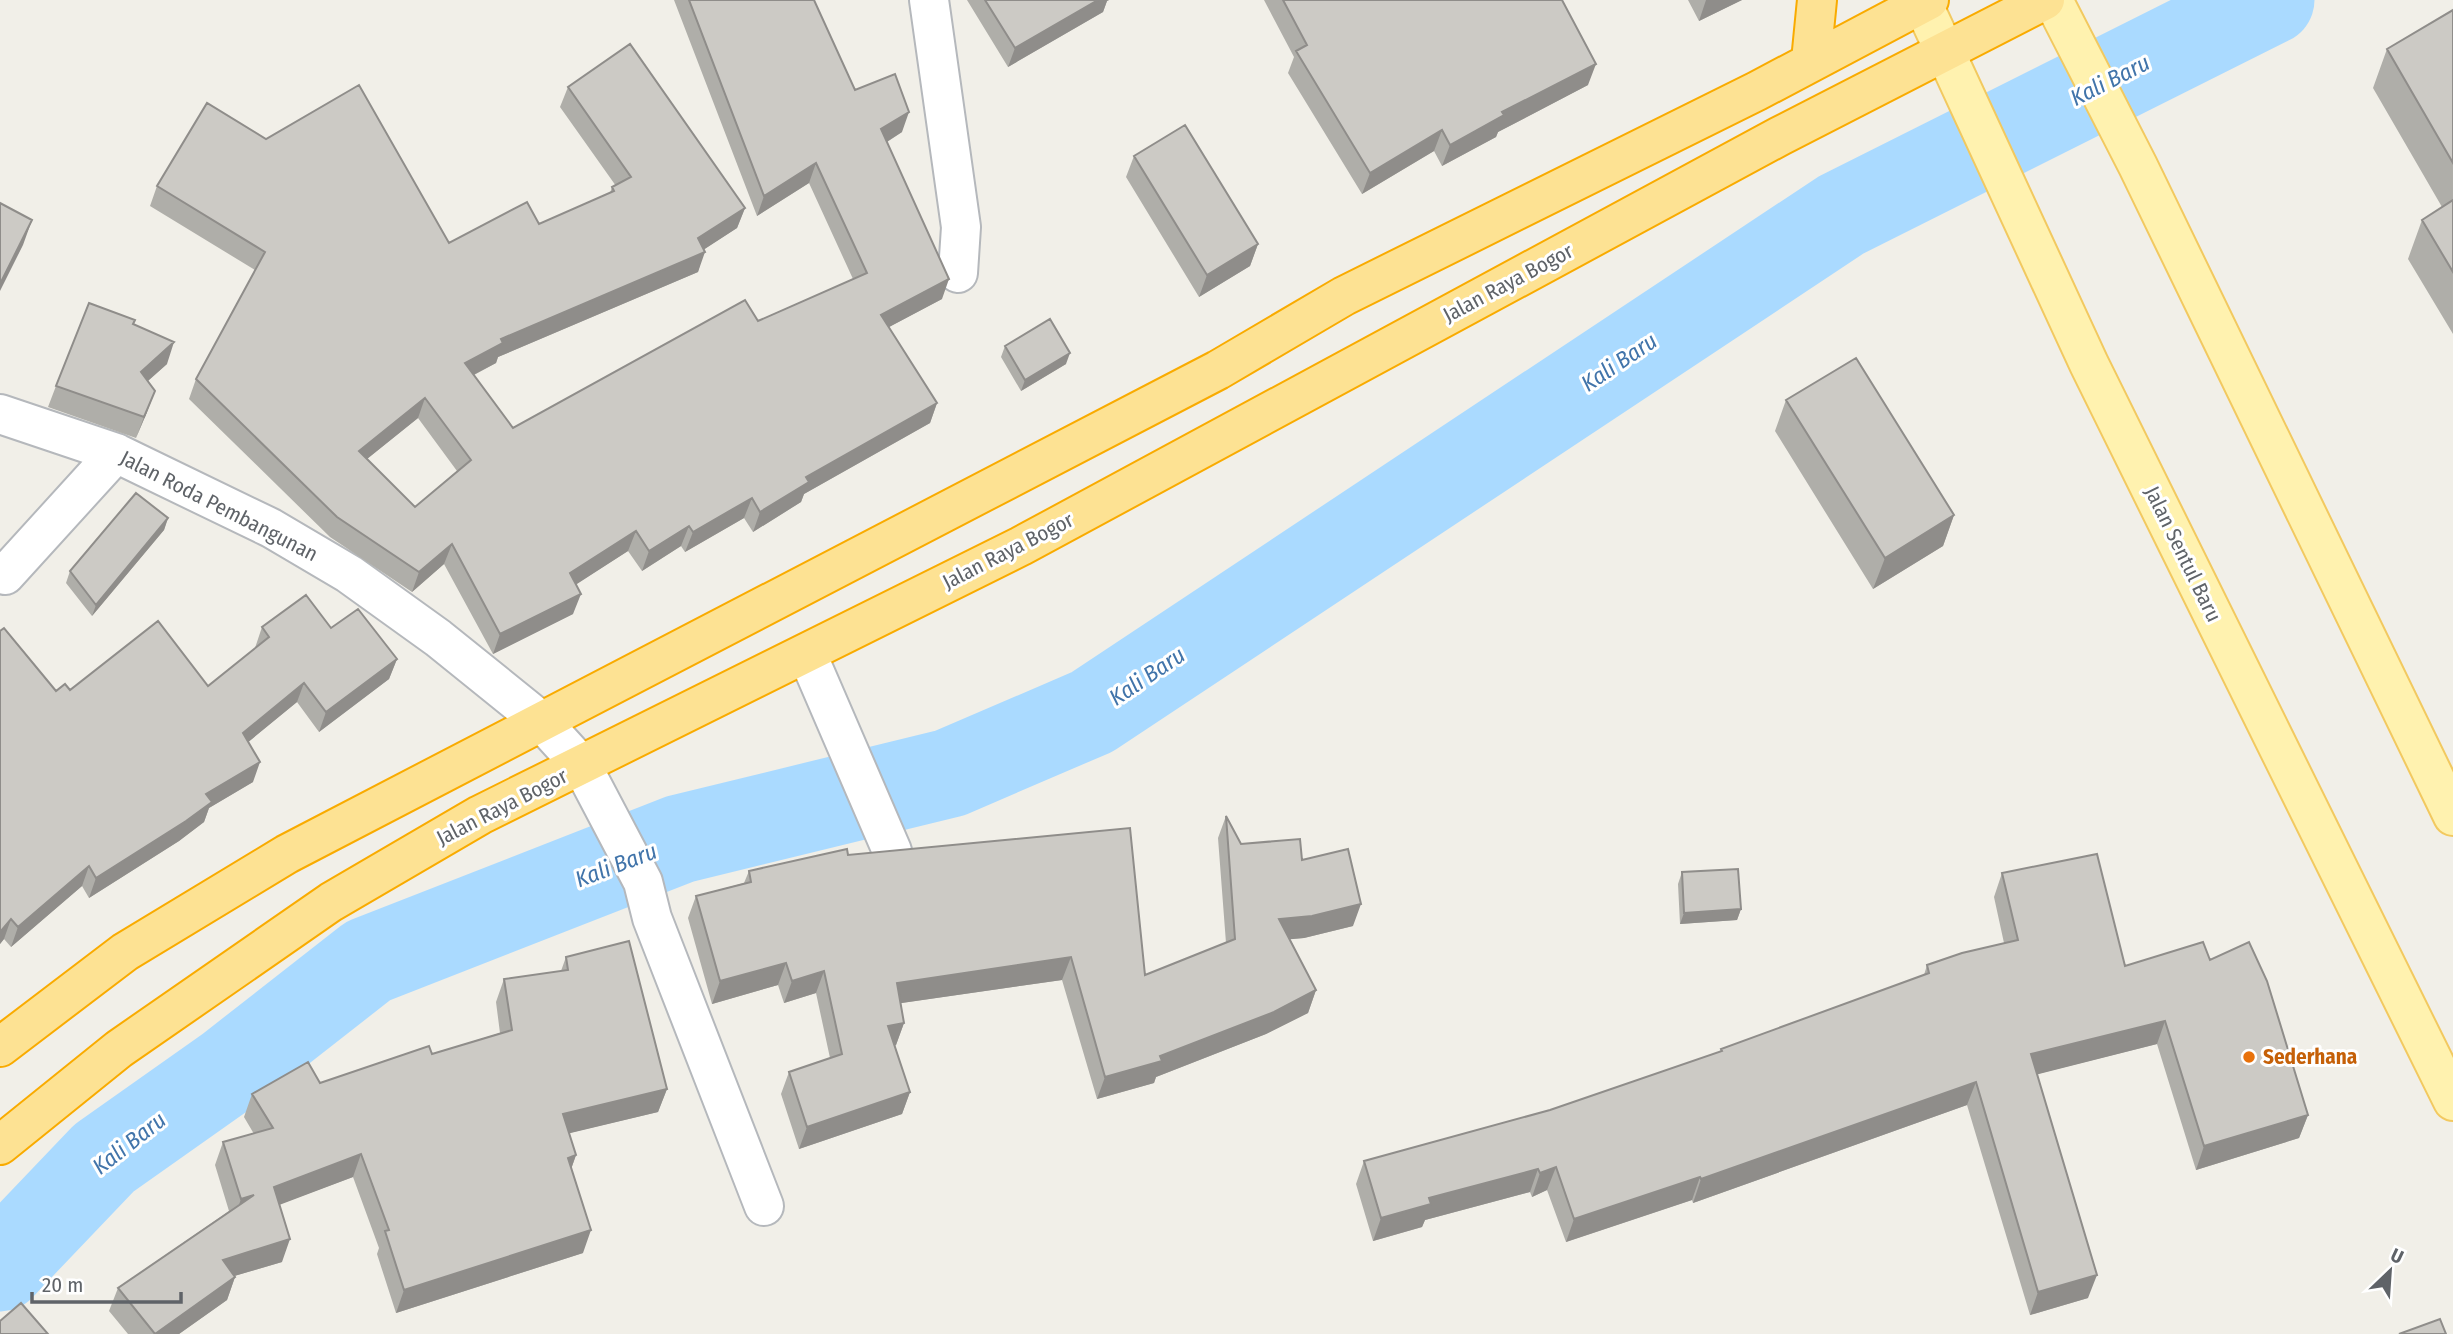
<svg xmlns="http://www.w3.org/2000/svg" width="2453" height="1334" font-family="'Fira Sans Condensed',sans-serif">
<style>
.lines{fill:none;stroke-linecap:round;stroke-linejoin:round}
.river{stroke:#aadaff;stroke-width:89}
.minor-casing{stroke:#b5b8bc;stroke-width:42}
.major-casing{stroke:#f2c960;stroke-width:42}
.highway-casing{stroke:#f9ab00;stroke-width:42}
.minor{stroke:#fff;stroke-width:38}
.major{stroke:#fff2af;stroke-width:38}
.highway{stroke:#fde293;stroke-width:38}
.wall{fill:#afaea9;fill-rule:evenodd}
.shaded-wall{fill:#8f8d8a}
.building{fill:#cccac5;stroke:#8f8d8a;stroke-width:2;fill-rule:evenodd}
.food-dot{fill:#e8710a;stroke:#fff;stroke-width:2.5}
.labels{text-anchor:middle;stroke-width:6;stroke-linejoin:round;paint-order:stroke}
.street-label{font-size:21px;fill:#5f6368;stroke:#fff}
.food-label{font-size:21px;font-weight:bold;fill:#c56008;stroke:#fff;text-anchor:start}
.water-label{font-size:23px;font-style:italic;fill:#4174aa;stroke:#fff}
</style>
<rect width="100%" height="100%" fill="#f1efe8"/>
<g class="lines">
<path class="river" d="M0,1267L104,1158L230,1069L368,961L680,839L950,773L1092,712L1841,215L2270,0"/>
<defs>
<path id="minor" d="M929,0L961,227L958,273
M0,414L116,453L271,528L349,574L438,638L541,721L582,766L643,882L652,918L764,1206
M5,575L116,453
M807,654L892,851"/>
<path id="major" d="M1921,0L2089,364L2453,1101
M2053,0L2138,166L2453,816"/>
<path id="highway" d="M1811,61L1817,0
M0,1047L125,952L287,854L1218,370L1344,296L1757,91L1929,0
M0,1145L119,1049L331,902L480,815L1021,546L1780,136L2045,0"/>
</defs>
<use href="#minor" class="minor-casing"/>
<use href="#major" class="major-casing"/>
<use href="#highway" class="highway-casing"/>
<use href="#minor" class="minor"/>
<use href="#major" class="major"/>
<use href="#highway" class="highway"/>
</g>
<path class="wall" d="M674,0H814L855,90L902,132L887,142L942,299L889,327L937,403L930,423L804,494L801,502L753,532L744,518L685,552L681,546L642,571L628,551L576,584L573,614L493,654L444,564L412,592L330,537L189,399L196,379L255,270L150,206L157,186L266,139L449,243L539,224L610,193L612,187L616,186L560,107L568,87L745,208L737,228L704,249L698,272L498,357L496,363L474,375L513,428L853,279L809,183L757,216ZM418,418L457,471L415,507L367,459Z
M967,0H1109L1107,1L1103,12L1008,67Z
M1264,0H1562L1588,85L1498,132L1496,137L1442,166L1434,151L1362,194L1288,73L1294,57Z
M1688,0H1742L1699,21Z
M2453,10V334L2408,259L2422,220L2442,207L2373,88L2387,49Z
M1134,156L1258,244L1250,266L1199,297L1126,177Z
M133,324L167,364L148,381L147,412L136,438L48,407L56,386Z
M1005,346L1066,364L1021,391L1001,357Z
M1786,400L1954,515L1943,546L1873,589L1775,431Z
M168,518L164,530L92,616L66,583L70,571Z
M262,627L331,628L397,659L389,679L319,732L297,702L248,742L253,782L209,808L204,822L179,841L89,898L82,886L11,947L4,939L0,944V631L56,691L208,686L255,648Z
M1226,816L1241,844L1302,860L1353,926L1304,938L1290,939L1316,990L1308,1013L1266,1034L1156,1077L1154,1083L1097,1099L1062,980L901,1003L904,1023L896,1045L895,1046L910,1092L902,1114L799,1149L781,1094L789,1072L830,1058L816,993L784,1003L778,985L712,1004L688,918L696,896L744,883L749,871L848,855L1145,975L1226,943L1218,838Z
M1682,872L1741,909L1737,920L1680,924L1678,884Z
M2002,873L2125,966L2210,960L2308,1115L2299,1138L2196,1170L2157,1044L2037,1074L2088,1298L2030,1315L1967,1105L1693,1203L1692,1200L1566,1242L1547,1190L1532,1197L1530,1192L1425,1220L1422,1227L1373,1241L1356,1184L1364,1161L1550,1110L1720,1052L1721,1049L1924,975L1927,965L2004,943L1994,897Z
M566,957L667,1089L658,1112L569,1133L576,1155L571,1169L583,1253L396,1313L377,1254L379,1248L353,1177L280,1204L282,1262L234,1276L235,1277L227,1300L179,1334H128L109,1311L118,1288L229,1211L215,1165L223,1142L254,1134L244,1117L252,1094L320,1083L432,1054L500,1033L496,1002L504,979L561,971Z"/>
<path class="shaded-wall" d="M1098,0H1109L1107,1L1103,12L1008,67L1015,48Z
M1706,0H1742L1699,21Z
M1596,64L1588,85L1498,132L1496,137L1442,166L1450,145L1502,112Z
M909,112L902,132L874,150L881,129Z
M1442,130L1434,151L1362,194L1370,173Z
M816,163L809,183L757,216L764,196Z
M745,208L737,228L691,258L698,238Z
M32,220L23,245L0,291V284Z
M1258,244L1250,266L1199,297L1207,275Z
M705,252L698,272L498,357L496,363L458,383L465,363L501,339Z
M949,279L942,299L874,335L881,315Z
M174,342L167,364L133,394L141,372Z
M1070,353L1066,364L1021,391L1025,380Z
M155,391L147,412L136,438L144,417Z
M425,398L418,418L352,471L359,451Z
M937,403L930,423L804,494L801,502L753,532L760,512L806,477Z
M752,498L744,518L685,552L693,532Z
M1954,515L1943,546L1873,589L1885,558Z
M168,518L164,530L92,616L96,605Z
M689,526L681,546L642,571L649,551Z
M636,531L628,551L563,593L570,573Z
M452,544L444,564L412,592L419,572Z
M581,594L573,614L493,654L500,634Z
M397,659L389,679L319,732L326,712Z
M304,683L297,702L235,753L243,733Z
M260,762L253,782L209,808L204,822L179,841L89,898L96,878L206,794Z
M89,866L82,886L11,947L18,927Z
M1361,904L1353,926L1304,938L1271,941L1279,919Z
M1741,909L1737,920L1680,924L1684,913Z
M11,919L4,939L0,944V932Z
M1071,957L1062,980L888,1005L897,983Z
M786,963L778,985L712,1004L720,981Z
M824,971L816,993L784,1003L792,981Z
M1316,990L1308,1013L1266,1034L1156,1077L1154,1083L1097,1099L1105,1077L1160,1056Z
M2165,1021L2157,1044L2023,1078L2031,1054Z
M904,1023L896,1045L880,1049L888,1026Z
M1976,1082L1967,1105L1693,1203L1701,1179Z
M667,1089L658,1112L554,1137L563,1114Z
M910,1092L902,1114L799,1149L807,1127Z
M2308,1115L2299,1138L2196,1170L2204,1146Z
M361,1154L353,1177L266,1210L274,1187Z
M576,1155L568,1178V1158Z
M1556,1167L1547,1190L1532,1197L1540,1173Z
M1538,1169L1530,1192L1425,1220L1422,1227L1373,1241L1381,1218L1429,1198Z
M1700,1177L1692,1200L1566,1242L1574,1219Z
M254,1195L233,1222L241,1199Z
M591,1230L583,1253L396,1313L404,1290Z
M290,1239L282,1262L214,1282L223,1260Z
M2097,1275L2088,1298L2030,1315L2038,1292Z
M235,1277L227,1300L179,1334H155Z"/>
<path class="building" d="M689,0H814L855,90L895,74L909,112L881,129L949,279L881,315L937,403L806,477L809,482L760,512L752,498L693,532L689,526L649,551L636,531L570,573L581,594L500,634L452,544L419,572L337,517L196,379L265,252L157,186L207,103L266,139L359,85L449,243L527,202L539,224L614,191L612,187L631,177L568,87L630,44L745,208L698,238L705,252L501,339L503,343L465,363L513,428L745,300L758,321L867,273L816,163L764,196ZM425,398L471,460L415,507L359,451Z
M985,0H1098L1015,48Z
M1283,0H1562L1596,64L1502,112L1504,115L1450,145L1442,130L1370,173L1296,51L1307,45Z
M2453,10V163L2387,49Z
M1185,125L1258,244L1207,275L1134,156Z
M2453,200V272L2422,220Z
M0,203L32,220L0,284Z
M89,303L135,320L133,324L174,342L141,372L155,391L144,417L56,386Z
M1050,319L1070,353L1025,380L1005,346Z
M1856,358L1954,515L1885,558L1786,400Z
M136,493L168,518L96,605L70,571Z
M306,595L331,628L358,609L397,659L326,712L304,683L243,733L260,762L206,794L212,802L186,821L96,878L89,866L18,927L11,919L0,932V631L4,628L56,691L65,684L70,690L158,621L208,686L269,637L262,627Z
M1226,816L1241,844L1300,839L1302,860L1348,849L1361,904L1312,916L1279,919L1316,990L1274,1012L1160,1056L1162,1061L1105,1077L1071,957L897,983L904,1023L888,1026L910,1092L807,1127L789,1072L842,1054L824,971L792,981L786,963L720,981L696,896L751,882L749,871L847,849L848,855L1130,828L1145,975L1235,939Z
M2097,854L2125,966L2203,942L2210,960L2249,942L2267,981L2308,1115L2204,1146L2165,1021L2031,1054L2097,1275L2038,1292L1976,1082L1701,1179L1700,1177L1574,1219L1556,1167L1540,1173L1538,1169L1429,1198L1431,1204L1381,1218L1364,1161L1550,1110L1722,1051L1721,1049L1929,973L1927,965L1962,953L2018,940L2002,873Z
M1738,869L1741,909L1684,913L1682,872Z
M629,941L667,1089L563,1114L576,1155L568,1158L591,1230L404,1290L385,1231L389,1230L361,1154L274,1187L290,1239L223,1260L235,1277L155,1334L118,1288L254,1195L241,1199L223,1142L273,1128L252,1094L308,1062L320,1083L429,1046L432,1054L512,1030L504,979L568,970L566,957Z
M21,1303L48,1334H0V1321Z
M2440,1319L2446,1334H2399Z"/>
<circle class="food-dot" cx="2249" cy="1057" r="7"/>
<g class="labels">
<g class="street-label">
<text transform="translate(1508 283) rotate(-28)" y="7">Jalan Raya Bogor</text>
<text transform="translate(219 506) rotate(27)" y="7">Jalan Roda Pembangunan</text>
<text transform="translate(1008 551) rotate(-27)" y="7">Jalan Raya Bogor</text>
<text transform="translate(2183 554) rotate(64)" y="7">Jalan Sentul Baru</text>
<text transform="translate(502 807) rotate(-27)" y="7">Jalan Raya Bogor</text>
</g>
<g class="food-label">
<text x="2263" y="1064">Sederhana</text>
</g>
<g class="water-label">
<text transform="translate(2110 80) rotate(-27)" y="8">Kali Baru</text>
<text transform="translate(1619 362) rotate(-34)" y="8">Kali Baru</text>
<text transform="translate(1147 676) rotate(-34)" y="8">Kali Baru</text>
<text transform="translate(616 865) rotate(-21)" y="8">Kali Baru</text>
<text transform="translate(129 1143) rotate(-38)" y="8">Kali Baru</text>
</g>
</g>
<g transform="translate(2390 1271) rotate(25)" stroke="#ffffff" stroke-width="5" paint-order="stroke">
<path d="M0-5L12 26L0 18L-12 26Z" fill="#5f6368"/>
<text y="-10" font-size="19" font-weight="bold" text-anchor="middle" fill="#5f6368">U</text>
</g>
<path d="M32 1292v10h149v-10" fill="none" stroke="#5f6368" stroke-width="3.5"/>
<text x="42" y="1292" font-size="21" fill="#5f6368" stroke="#ffffff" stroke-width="5" paint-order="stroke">20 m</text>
</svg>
